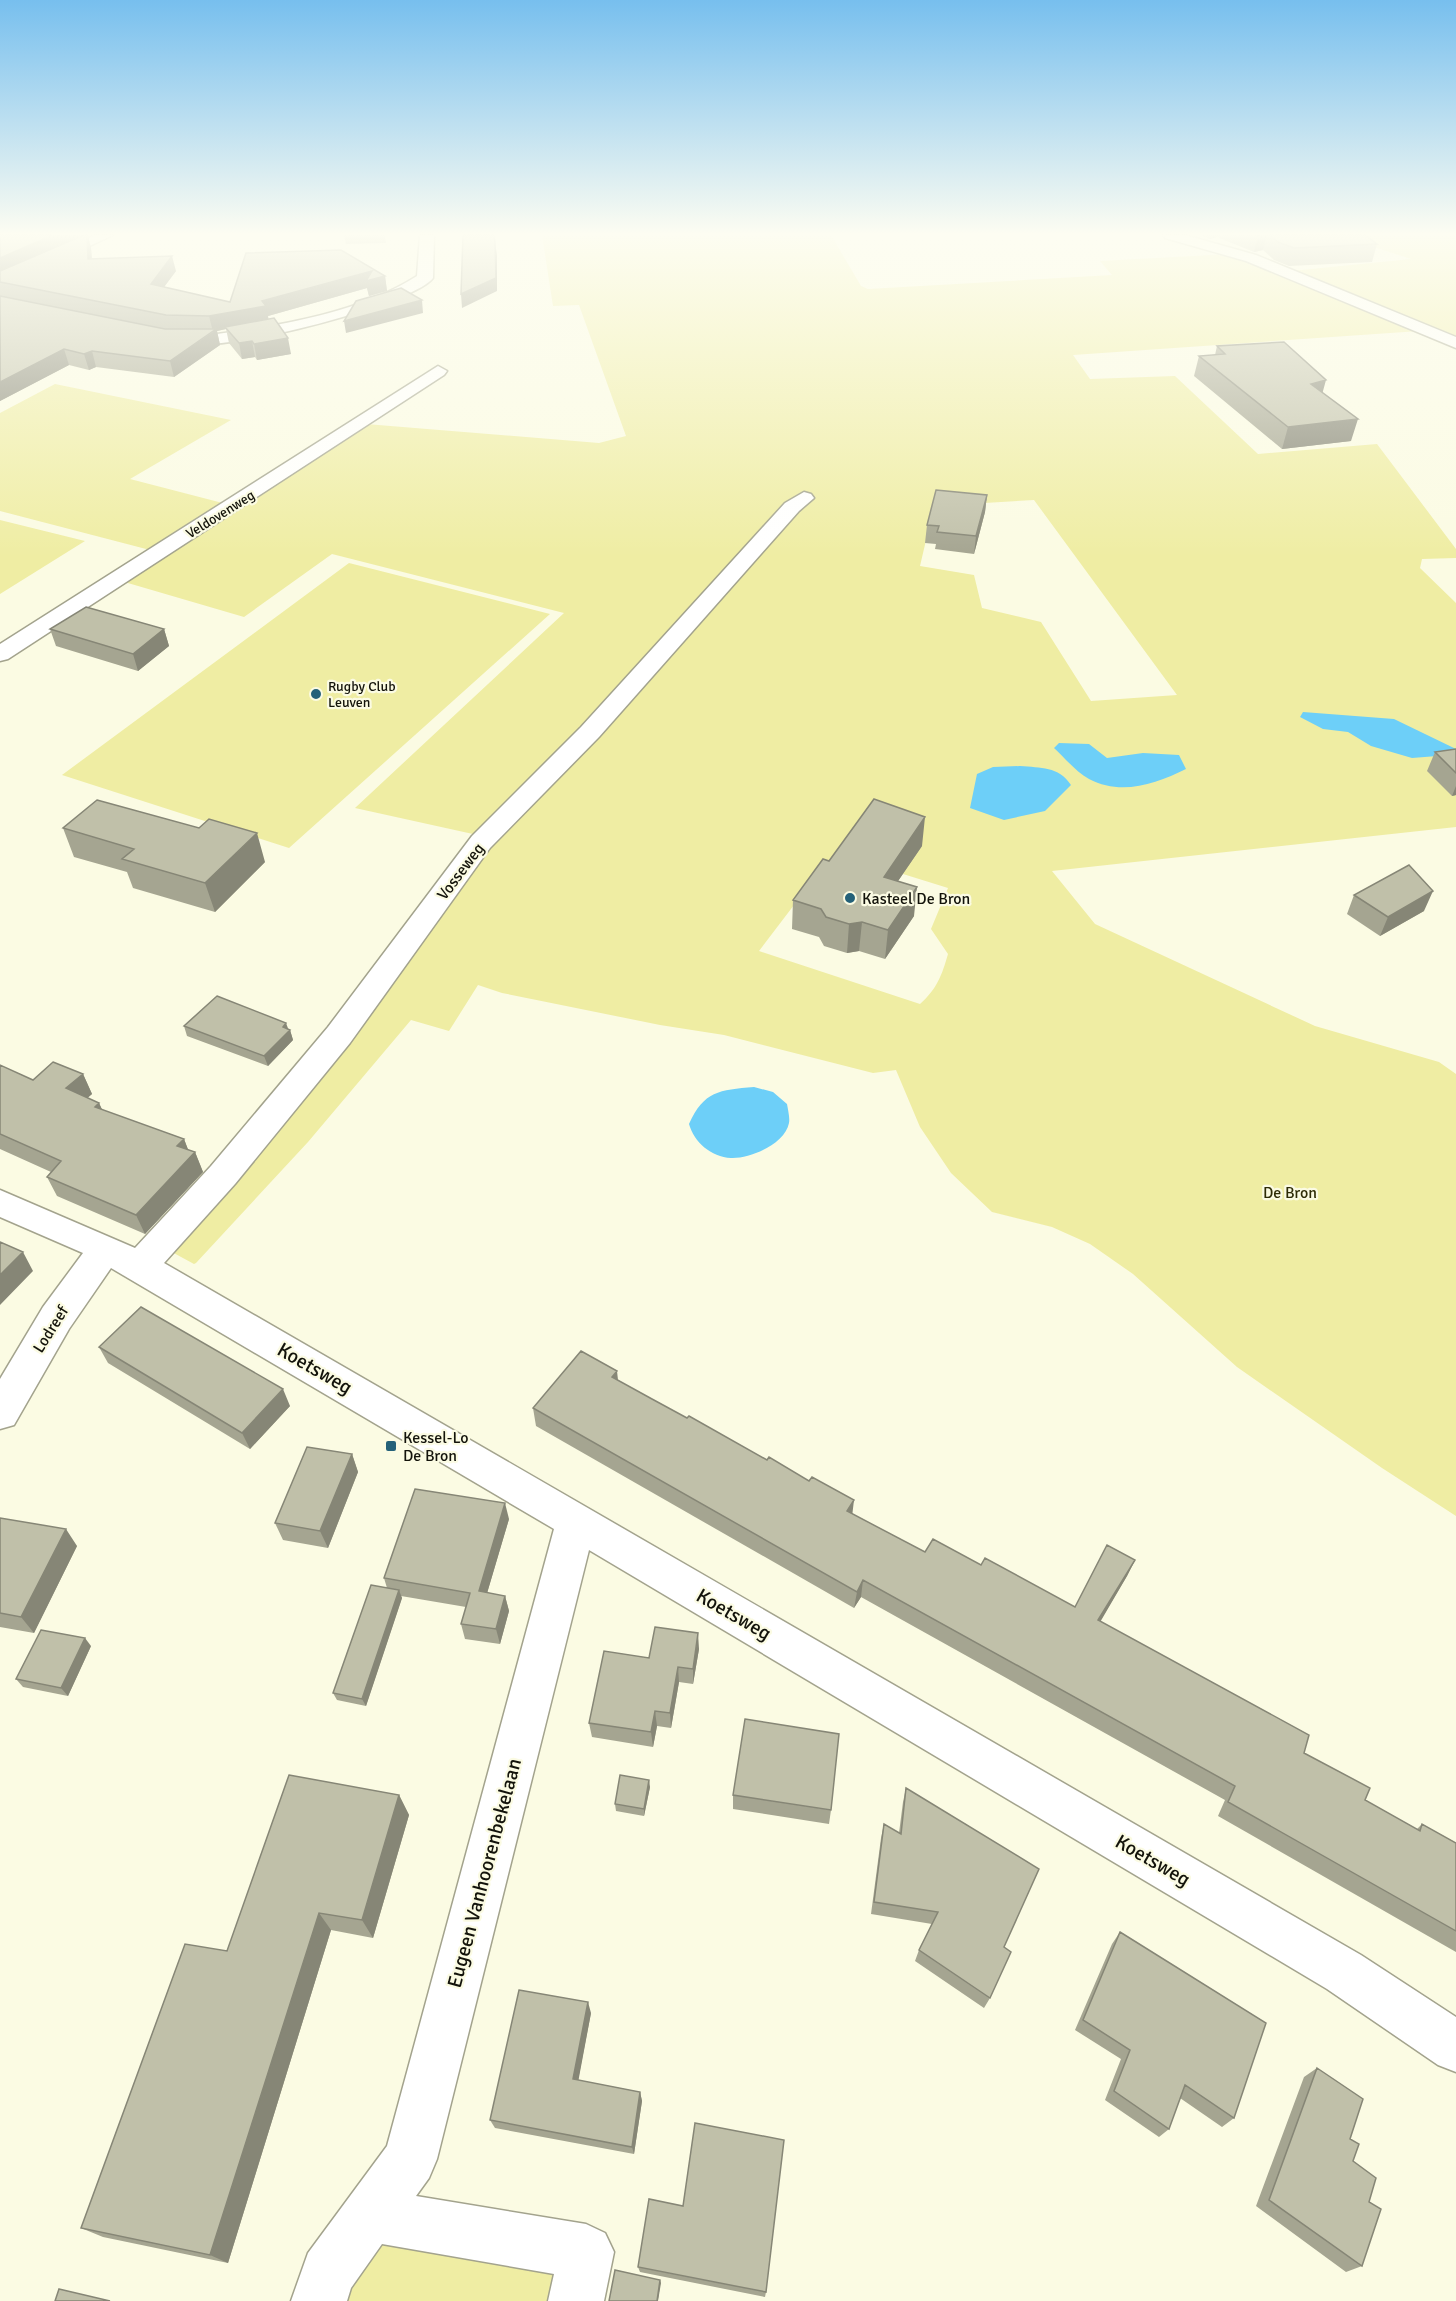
<svg xmlns="http://www.w3.org/2000/svg" width="1456" height="2301" font-family="Signika,sans-serif">
<style>
.green{fill:#efeda3;fill-rule:evenodd}
.water{fill:#6dcff8}
.lines{fill:none;stroke-linecap:round;stroke-linejoin:round}
.minor-casing{stroke:#a3a38d;stroke-width:3}
.minor{fill:#fff;fill-rule:evenodd}
.wall{fill:#a5a591}
.shaded-wall{fill:#868676}
.building{fill:#c0c0a9;stroke:#868676;stroke-width:1.5}
.poi-dot{fill:#256179;stroke:#fbfbe3;stroke-width:2}
.labels{text-anchor:middle;stroke-width:4.5;stroke-linejoin:round;paint-order:stroke}
.far-street-label{font-size:14px;fill:#13130b;stroke:#fbfbe3}
.far-poi-label{font-size:14px;fill:#13130b;stroke:#fbfbe3;text-anchor:start}
.street-label{font-size:16px;fill:#13130b;stroke:#fbfbe3}
.poi-label{font-size:16px;fill:#13130b;stroke:#fbfbe3;text-anchor:start}
.park-label{font-size:16px;fill:#2e2c06;stroke:#fbfbe3}
.near-street-label{font-size:20px;fill:#13130b;stroke:#fbfbe3}
</style>
<rect width="100%" height="100%" fill="#fbfbe3"/>
<path class="green" d="M542,235H831L861,286L868,289L1112,275L1100,261L1230,254L1267,270L1291,271L1411,259L1368,245L1355,235H1456V339L1434,330L1073,355L1090,379L1175,376L1258,454L1377,444L1456,549V558L1422,559L1420,568L1456,603V827L1052,871L1095,924L1315,1026L1439,1062L1456,1074V1516L1382,1468L1237,1367L1133,1274L1090,1244L1052,1227L992,1212L951,1173L920,1127L896,1070L873,1073L724,1035L660,1025L502,993L478,985L449,1031L411,1020L308,1142L196,1263L194,1264L170,1251L491,838L355,808L564,613L332,554L244,617L121,581L150,550L0,511V413L55,384L231,420L130,479L238,507L366,424L599,443L626,436L579,305L553,306ZM796,498L810,502L803,504L714,585L777,512ZM1034,500L1177,695L1091,701L1041,622L982,608L974,575L920,566L934,506ZM903,874L948,888L931,929L948,954C942,975 937,989 920,1004L759,951L810,884Z
M0,520L85,541L0,594Z
M349,563L550,614L289,848L62,775Z
M370,2215L586,2252L576,2301H319Z"/>
<path class="water" d="M1303,712L1394,719L1456,749L1450,755L1412,758L1371,746L1348,732L1323,729L1300,717Z
M1059,743L1089,744L1107,758L1143,753L1179,755L1186,769C1156,784 1121,796 1089,779C1076,772 1065,758 1054,748Z
M1020,766C1041,768 1058,766 1071,785L1045,811L1004,820L970,808L977,774L993,767Z
M754,1087L773,1092L787,1104C788,1110 790,1118 789,1123C785,1144 750,1159 731,1158C711,1157 694,1142 689,1124C704,1091 719,1090 754,1087Z"/>
<g class="lines">
<defs>
<path id="minor" d="M95,235H113L0,288V277Z
M420,235H434L433,278C411,307 184,365 164,338C170,329 205,335 217,334C283,325 361,312 417,276Z
M1163,235H1185L1256,255L1456,337V348L1246,261L1165,238Z
M438,366L447,371L444,375L8,659L0,661V644Z
M804,492L811,494L814,498L799,511L599,737L490,848L350,1043L235,1184L164,1263L1361,1955L1456,2017V2072L1438,2065L1327,1989L589,1550L437,2159L429,2178L416,2196L586,2224L605,2233L614,2252L604,2301H548L554,2274L382,2244L351,2288L347,2301H291L308,2253L387,2146L554,1529L111,1268L69,1329L14,1425L0,1429V1379L43,1307L83,1253L0,1217V1190L135,1248L211,1166L328,1027L472,836L581,727L785,503Z"/>
</defs>
<use href="#minor" class="minor-casing"/>
<use href="#minor" class="minor"/>
</g>
<path class="wall" d="M0,235H90L88,236L91,248L92,259L176,271L164,287L230,302L385,276L387,291L369,296L367,288L268,316V319L291,354L257,360L255,357L242,359L229,343L226,329L217,331L220,345L174,377L96,367L89,370L69,365L0,401Z
M344,235H385L386,243L346,244Z
M1200,235H1365L1377,244L1372,262L1289,266L1274,260L1263,250L1254,252L1217,237L1210,239Z
M1217,346L1323,393L1351,441L1282,449L1194,376L1199,356L1215,355Z
M987,495L985,512L974,554L935,549L936,544L925,543L927,525Z
M50,629H164L169,646L138,671L56,646Z
M1456,749V795L1452,796L1427,771L1435,752Z
M63,828L265,862L215,912L133,888L127,872L74,857Z
M922,846L898,881L914,916L885,959L859,951L847,953L824,946L819,937L792,929L793,900L829,861Z
M1354,895L1424,911L1380,936L1347,914Z
M184,1026L288,1029L290,1030L293,1040L268,1066L187,1036Z
M0,1065L33,1080L83,1074L92,1094L87,1098L99,1103L102,1110L184,1139L188,1150L195,1152L203,1172L145,1234L57,1196L47,1177L51,1172L0,1149Z
M99,1347L290,1406L250,1449L108,1363Z
M618,1381L852,1514L925,1552L981,1565L1075,1607L1135,1560L1127,1576L1100,1621L1304,1753L1365,1800L1417,1829L1422,1824L1456,1843V1952L1218,1816L1225,1800L861,1597L854,1608L536,1426L533,1408Z
M352,1454L358,1472L328,1548L283,1540L275,1523Z
M0,1518L77,1546L34,1633L0,1627Z
M509,1519L487,1593L505,1596L509,1611L500,1644L465,1639L461,1624L466,1607L401,1596L402,1598L366,1706L337,1700L333,1693L387,1588L384,1578Z
M91,1646L68,1696L23,1687L16,1679Z
M699,1649L693,1684L679,1682L671,1728L657,1726L653,1747L592,1737L589,1723L649,1658Z
M650,1787L644,1816L616,1811L615,1804Z
M906,1788L1004,1947L990,1998L984,2008L915,1961L919,1950L932,1924L871,1914L881,1838L884,1824L899,1833L903,1802Z
M399,1795L409,1815L373,1938L331,1930L228,2263L103,2237L81,2228L227,1951Z
M733,1795L831,1810L829,1824L733,1809Z
M1120,1932L1234,2118L1222,2127L1180,2098L1169,2129L1159,2137L1105,2100L1121,2059L1075,2030L1112,1944Z
M591,2013L578,2080L640,2092L642,2101L634,2154L495,2128L490,2120Z
M1317,2068L1369,2202L1362,2266L1346,2272L1256,2206L1304,2077Z
M638,2267L766,2292L765,2297L640,2272Z"/>
<path class="shaded-wall" d="M53,235H90L88,236L91,248L93,274L0,275V258Z
M1211,235H1217V237L1210,239Z
M1258,235H1267L1263,250L1254,252Z
M495,242L497,255V291L462,308L461,294Z
M172,256L176,271L155,299L151,284Z
M372,271L385,276L387,291L369,296L367,288L268,316L269,321L225,327L226,329L217,331L220,345L174,377L170,361L213,332L209,316Z
M422,300L423,313L346,333L344,321Z
M288,338L291,354L257,360L254,344Z
M252,341L255,357L242,359L239,343Z
M64,349L69,365L0,401V382Z
M92,351L96,367L89,370L84,354Z
M1326,380L1320,402L1311,384Z
M1358,419L1351,441L1282,449L1288,427Z
M987,495L985,512L974,554L976,536Z
M164,629L169,646L138,671L133,654Z
M1456,786V795L1452,796Z
M925,817L922,846L881,906L884,877Z
M257,833L265,862L215,912L205,883Z
M917,887L914,916L885,959L888,930Z
M1433,891L1424,911L1380,936L1388,917Z
M862,922L859,951L847,953L849,924Z
M286,1023L289,1031L290,1030L293,1040L268,1066L264,1056Z
M83,1074L92,1094L76,1108L66,1088Z
M99,1103L108,1122L95,1107Z
M184,1139L191,1157L195,1152L203,1172L145,1234L136,1215L177,1146Z
M23,1252L33,1271L0,1305V1275Z
M617,1371L619,1389L612,1377Z
M283,1389L290,1406L250,1449L242,1433Z
M352,1454L358,1472L328,1548L320,1531Z
M854,1500L852,1517L847,1511Z
M505,1503L509,1519L483,1607L479,1591Z
M66,1529L77,1546L34,1633L21,1617Z
M1135,1560L1127,1576L1092,1636L1098,1620Z
M863,1580L861,1597L854,1608L857,1592Z
M399,1590L402,1598L366,1706L362,1699Z
M505,1596L509,1611L500,1644L496,1629Z
M698,1633L699,1649L693,1684V1669Z
M85,1638L91,1646L68,1696L61,1688Z
M678,1667L679,1682L671,1728L670,1713Z
M655,1711L657,1726L653,1747L651,1732Z
M649,1780L650,1787L644,1816V1809Z
M399,1795L409,1815L373,1938L362,1920Z
M319,1913L331,1930L228,2263L210,2255Z
M588,2002L591,2013L577,2088L573,2079Z
M640,2092L642,2101L634,2154L632,2147Z
M660,2280L661,2283L658,2301H657Z"/>
<path class="building" d="M0,235H53L0,258Z
M84,235H87L88,259L172,256L151,284L230,302L246,253L341,250L385,276L366,281L372,271L262,301L266,306L209,316L166,315L0,282V271Z
M463,235H494L495,242L496,278L461,294Z
M1270,235H1365L1377,244L1294,248L1278,242Z
M401,288L422,300L344,321L356,301Z
M0,296L165,329H216L170,361L92,351L84,354L64,349L0,382Z
M274,318L288,338L254,344L252,341L239,343L225,327Z
M1284,342L1326,380L1311,384L1358,419L1288,427L1199,356L1225,354L1217,346Z
M936,490L987,495L976,536L937,532L939,526L927,525Z
M86,607L164,629L133,654L50,629Z
M1456,749V773L1435,752Z
M874,799L925,817L884,877L917,887L888,930L862,922L849,924L826,917L821,909L793,900L823,859L829,861Z
M97,800L199,828L209,819L257,833L205,883L122,859L134,849L63,828Z
M1409,865L1433,891L1388,917L1354,895Z
M217,996L286,1023L283,1027L290,1030L264,1056L184,1026Z
M53,1062L83,1074L66,1088L99,1103L95,1107L184,1139L177,1146L195,1152L136,1215L47,1177L61,1161L0,1134V1065L33,1080Z
M0,1242L23,1252L0,1275Z
M141,1307L283,1389L242,1433L99,1347Z
M581,1351L617,1371L612,1377L652,1399L687,1418L689,1416L767,1460L769,1457L809,1481L812,1477L854,1500L847,1511L925,1552L933,1539L981,1565L985,1558L1075,1607L1107,1545L1135,1560L1098,1620L1309,1735L1304,1753L1370,1788L1365,1800L1420,1831L1422,1824L1456,1843V1931L1228,1802L1235,1786L863,1580L857,1592L533,1408Z
M307,1447L352,1454L320,1531L275,1523Z
M415,1489L505,1503L479,1591L505,1596L496,1629L461,1624L470,1593L384,1578Z
M0,1518L66,1529L21,1617L0,1613Z
M371,1585L399,1590L362,1699L333,1693Z
M655,1627L698,1633L693,1669L678,1667L670,1713L655,1711L651,1732L589,1723L604,1651L649,1658Z
M41,1630L85,1638L61,1688L16,1679Z
M745,1719L839,1734L831,1810L733,1795Z
M289,1775L399,1795L362,1920L319,1913L210,2255L81,2228L185,1944L227,1951Z
M620,1775L649,1780L644,1809L615,1804Z
M906,1788L1039,1869L1004,1947L1011,1952L990,1998L919,1950L938,1912L874,1902L884,1824L901,1834Z
M1120,1932L1266,2023L1234,2118L1185,2085L1169,2129L1114,2091L1130,2050L1083,2020Z
M519,1990L588,2002L573,2079L640,2092L632,2147L490,2120Z
M1317,2068L1363,2099L1350,2139L1359,2144L1353,2161L1376,2178L1369,2202L1381,2209L1362,2266L1269,2200Z
M695,2123L784,2140L766,2292L638,2267L649,2199L683,2206Z
M615,2270L660,2280L657,2301H609Z
M59,2289L110,2301H55Z"/>
<linearGradient id="sky" x2="0" y2="1"><stop stop-color="#77bfee"/><stop offset="0.42" stop-color="#fdfdf2"/><stop offset="1" stop-color="#fdfdf2" stop-opacity="0"/></linearGradient>
<rect width="1456" height="557" fill="url(#sky)"/>
<g class="poi-dot">
<circle cx="316" cy="694" r="6"/>
<circle cx="850" cy="898" r="6"/>
<rect x="385" y="1440" width="12" height="12" rx="3"/>
</g>
<g class="labels">
<g class="far-street-label">
<text transform="translate(220 514) rotate(-32)" y="5">Veldovenweg</text>
</g>
<g class="far-poi-label">
<text x="328" y="691">Rugby Club<tspan x="328" dy="16">Leuven</tspan></text>
</g>
<g class="street-label">
<text transform="translate(460 871) rotate(-53)" y="6">Vosseweg</text>
<text transform="translate(50 1329) rotate(-58)" y="6">Lodreef</text>
</g>
<g class="poi-label">
<text x="862" y="904">Kasteel De Bron</text>
<text x="403" y="1443">Kessel-Lo<tspan x="403" dy="18">De Bron</tspan></text>
</g>
<g class="park-label">
<text x="1290" y="1198">De Bron</text>
</g>
<g class="near-street-label">
<text transform="translate(315 1368) rotate(30)" y="7">Koetsweg</text>
<text transform="translate(734 1614) rotate(30)" y="7">Koetsweg</text>
<text transform="translate(1153 1860) rotate(30)" y="7">Koetsweg</text>
<text transform="translate(484 1873) rotate(-75)" y="7">Eugeen Vanhoorenbekelaan</text>
</g>
</g>
</svg>
